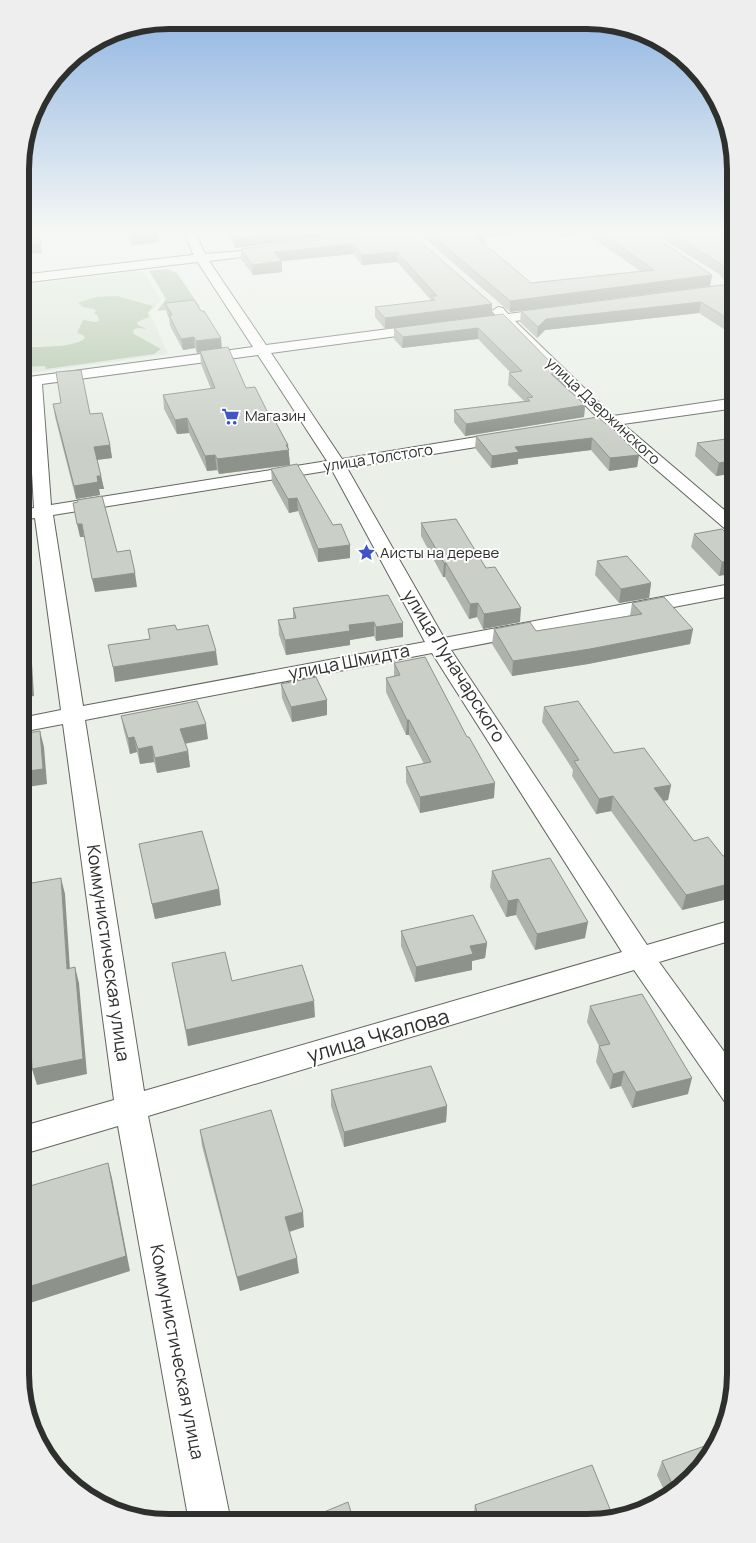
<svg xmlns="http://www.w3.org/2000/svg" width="756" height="1543" font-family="Manrope,sans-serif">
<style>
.built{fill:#dce6d8}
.green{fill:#b1c5a9}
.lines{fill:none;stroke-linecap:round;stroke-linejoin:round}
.minor-casing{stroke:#61665f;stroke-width:2}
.tertiary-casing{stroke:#61665f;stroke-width:2}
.minor{fill:#fff;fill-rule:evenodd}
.tertiary{fill:#fff;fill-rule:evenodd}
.wall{fill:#aeb3ab;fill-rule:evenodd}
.shaded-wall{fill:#8d928b}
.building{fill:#cad0c7;stroke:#8d928b}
.labels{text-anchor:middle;stroke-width:4;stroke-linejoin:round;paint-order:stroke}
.far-street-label{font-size:15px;fill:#2e302d;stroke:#fff}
.far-poi-label{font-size:15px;fill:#2e302d;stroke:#fff;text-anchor:start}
.street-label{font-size:18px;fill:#2e302d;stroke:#fff}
.near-street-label{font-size:21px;fill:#2e302d;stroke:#fff}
.rim{fill:none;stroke:#2e302d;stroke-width:6}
</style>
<rect width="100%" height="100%" fill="#eaf0e8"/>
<path class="built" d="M143,271L161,300L150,313L168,354L21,374V285Z"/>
<path class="green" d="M167,269L177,273L200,307L157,311L166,299L149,271Z
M117,296L153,306L148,313L149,317L137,322L138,325L147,329L137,328L133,330L134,334L161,349L154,354L46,369L45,366L21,367V347C35,347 76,348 85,338L83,335L77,333L83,320L95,322L99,321L98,316L94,313L96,311L94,309L83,307L78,303L96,297Z"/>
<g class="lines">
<defs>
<path id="minor" d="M183,230H194L205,254L277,248L279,250L273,253L209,261L266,345L427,324L432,325L434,328L427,332L271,353L342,459L507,432L513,434L515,437L513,440L507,442L347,468L444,638L736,583V595L451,650L647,945L736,919V939L659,962L736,1068V1106L725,1102L634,970L148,1116L231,1522H189L118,1126L20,1155V1127L114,1100L63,724L21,732V718L61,710L35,518L21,520V510L34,508L27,386H21V378L253,347L195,258ZM258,355L327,461L51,505L42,384ZM332,470L425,642L83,706L53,515ZM432,653L622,952L144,1091L85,720Z
M411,230H445L439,233L379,240L373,237L379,234Z
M736,284V292L698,297L692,293L698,289Z
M498,307L503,308L508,314L553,308L558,309L560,312L558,315L515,321L613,416L736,398V408L623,424L736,520V534L730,533L606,426L572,431L566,429L564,426L566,423L598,418L502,322L475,326L468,322L475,318L495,315L492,311Z"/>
<path id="tertiary" d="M201,254L206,255L208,258L206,261L21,283V275Z"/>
</defs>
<use href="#minor" class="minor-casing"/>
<use href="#tertiary" class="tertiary-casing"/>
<use href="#minor" class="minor"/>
<use href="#tertiary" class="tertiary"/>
</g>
<path class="wall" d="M124,230H158L159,242L132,245Z
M225,230H386L235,248Z
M401,230L492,304V315L385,329L375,317V307L431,301V300L397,262L362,265L353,254L281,261L282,272L253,275L241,259V249Z
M423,230H644L712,275L710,286L510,312L423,237ZM552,231L560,237L587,234L640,271L531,283L484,244L485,237Z
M648,230H736V282L727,284L719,274Z
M734,291H736V337L699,313L545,330L537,338L520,322L521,311Z
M165,303L222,348L246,388L272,421L288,445L290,465L219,474L217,470L207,471L189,433L177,434L164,409L163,395L211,389L201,364L200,352L197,353L195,348L183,350L170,326L169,318L167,314Z
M503,314L561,373L560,382L585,405L584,417L465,436L454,422V410L524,401L508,385L509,373L510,372L478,339L402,348L394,339V328Z
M53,404L90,414L110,445L112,458L97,460L101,476L104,489H99L100,495L76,499L55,417Z
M598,417L639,455L637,467L609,471L591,450L518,459V464L491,468L475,448L476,436Z
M697,443L736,448V473L716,476L695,456Z
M271,469L333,525L350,545V558L318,562L298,511L289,513L272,482Z
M421,523L486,568L520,622L483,629L477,617L469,619L445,577H443L421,536Z
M694,534L736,543L719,576L691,547Z
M597,561L651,583L649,598L619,603L595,575Z
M388,595L403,637L376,641L374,636L350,640V645L286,655L279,635L278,620L293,618V608Z
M632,603L693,629L690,644L588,664L512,676L492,644L494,629L536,631L630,616Z
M394,663L494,798L420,813L406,782V767L424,764L409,735H406L386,692V678L394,676Z
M281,684L327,700V715L292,722L282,698Z
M544,707L614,753L671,785L668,800L664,801L694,841L723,856L736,869V897L682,910L611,811L596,814L572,776L573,770L542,722Z
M121,716L208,739L185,744L188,751L190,767L157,773L154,762L140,764L137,752L130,754L124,731Z
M139,844L219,889L221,905L155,919Z
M492,871L585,938L535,950L516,915L506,917L490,887Z
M401,931L487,943L485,958L472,961V970L415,982L401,946Z
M172,963L232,981L315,1017L188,1046Z
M590,1006L688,1094L632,1108L621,1086L610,1089L596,1062L599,1046L587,1022Z
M331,1090L447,1106L446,1122L344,1147L331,1106Z
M200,1130L304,1227L290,1232L299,1273L240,1291L202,1146Z
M662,1461L705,1465L670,1498L668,1499L657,1475Z
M475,1505L588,1523H474L473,1518Z"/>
<path class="shaded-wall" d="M150,230H158L159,242L132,245L131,232Z
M307,230H386L235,248V239Z
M477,230H552V231L485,237L484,244L474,235Z
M561,230H588L587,234L560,237Z
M41,243L42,253L21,254V244Z
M353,244V254L274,262V252Z
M397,252V262L362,265V255Z
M282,261V272L253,275L252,265Z
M736,272V282L727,284L729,274Z
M712,275L710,286L510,312V301Z
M701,302L699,313L545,330L537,338L538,327L546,319Z
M492,304V315L385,329V318Z
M478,328V339L402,348L403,337Z
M194,337L195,348L183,350L181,339Z
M221,338L222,349L197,353L196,341Z
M561,373L560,385L551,374Z
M585,405L584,417L465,436L466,424Z
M187,418L189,433L177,434L175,420Z
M592,438L591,450L518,459V464L491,468L492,456L515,447Z
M110,445L112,458L96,460L94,447Z
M288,445L290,465L219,474L217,459Z
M215,455L217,470L207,471L205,456Z
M639,455L637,467L609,471L610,458Z
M736,460V473L716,476L719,463Z
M97,476H101L104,489H99L100,495L76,499L74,486Z
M297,498L298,511L289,513L288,499Z
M77,524H82L84,537H80Z
M21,544L25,571V559L28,573V606H21Z
M350,545V558L318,562V549Z
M736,560V573L719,576L722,562Z
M444,563H446L445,577H443Z
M135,573L137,587L95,592L92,579Z
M651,583L649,598L619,603L621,589Z
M478,603L477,617L469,619L470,604Z
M521,608L520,622L483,629L484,614Z
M374,622V636L350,640V645L286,655L285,640L349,625Z
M403,623V637L376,641V627Z
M693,629L690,644L588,664L512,676L513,661Z
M29,648L32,663L34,696L21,698V683Z
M216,651L218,665L115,682L113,667Z
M327,700V715L292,722L291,707Z
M407,720H409V735H406Z
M206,724L208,739L182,744L180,729Z
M40,731L44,747L47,784L21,788V772Z
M134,737L137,752L130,754L128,738Z
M152,746L154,762L140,764L138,749Z
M188,751L190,767L157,773L155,758Z
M495,783L494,798L420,813V797Z
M671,785L668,800L651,803L654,788Z
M613,796L611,811L596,814L599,799Z
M61,878L65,894L71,985L67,969Z
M736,882V897L682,910L686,895Z
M219,889L221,905L155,919L152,904Z
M518,899L516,915L506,917L508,901Z
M588,922L585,938L535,950L537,934Z
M487,943L485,958L472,961V970L415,982L416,967L470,946Z
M75,967L79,983L87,1074L37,1085L32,1069Z
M314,1001L315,1017L188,1046L186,1030Z
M30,1030L35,1045L22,1048L20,1041V1031Z
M624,1071L621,1086L610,1089L613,1074Z
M692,1078L688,1094L632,1108L636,1092Z
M447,1106L446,1122L344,1147V1132Z
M108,1163L112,1178L130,1271L30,1303L25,1288Z
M303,1212L304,1227L287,1232L285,1217Z
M297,1258L299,1273L240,1291L237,1277Z"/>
<path class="building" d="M21,230H37L41,243L21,244Z
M130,230H150L131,232Z
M229,230H307L235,239Z
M401,230H407L492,304L385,318L375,307L435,300L431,296H437L397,252L362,255L353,244L274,252L282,261L252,265L241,249Z
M426,230H479L485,234L474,235L531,283L654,270L597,230H644L712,275L510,301Z
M665,230H736V272L729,274L721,264Z
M722,285L734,291H736V324L701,302L546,319L538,327L521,311Z
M194,300L201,311H204L221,338L196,341L194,337L181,339L169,315H172L165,303Z
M503,314L561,373L551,374L585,405L466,424L454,410L530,401L527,398L533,397L509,373L522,371L478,328L403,337L394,328Z
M228,347L246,388L255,387L272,421H275L288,445H286L289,450L217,459L215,455L205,456L187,418L175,420L163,395L215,388L200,351Z
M81,370L90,414L102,413L110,445L94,447L101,476H97L98,482L74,486L53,404L61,403L56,372Z
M598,417L606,424H608L639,455L610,458L592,438L515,447L519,452L492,456L476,436Z
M726,439L736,448V460L719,463L697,443Z
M297,464L333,525L341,524L350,545L318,549L297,498L288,499L271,469Z
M102,496L117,552L130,550L135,573L92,579L82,524H77L73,503L78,502L77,500Z
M456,519L486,568L495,567L521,608L484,614L478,603L470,604L446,563H444L421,523Z
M722,529L736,543V560L722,562L694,534Z
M21,550L22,559H25V591L21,592Z
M627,556L651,583L621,589L597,561Z
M388,595L403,623L376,627L374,622L349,625L350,631L285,640L278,620L296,618L293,608Z
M664,597L693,629L590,649L513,661L494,629L530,622L536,631L642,614L632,603Z
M175,625L177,630L208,625L216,651L113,667L108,645L150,639L148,629Z
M29,648L31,681L21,683V649Z
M425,657L467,737H469L495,783L420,797L406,767L431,762L409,720H407L386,678L400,675L394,663Z
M316,677L327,700L291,707L281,684Z
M197,701L206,724L180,729L188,751L155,758L152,746L138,749L134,737L128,738L121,716Z
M578,701L614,753L644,748L671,785L654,788L694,841L708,837L723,856H726L736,869V882L686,895L613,796L599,799L574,761L579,760L544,707Z
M40,731L43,769L21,772V734Z
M202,831L219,889L152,904L139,844Z
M550,858L588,922L537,934L518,899L508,901L492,871Z
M61,878L67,969L75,967L83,1059L32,1069L30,1030L20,1031V885Z
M473,915L487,943L470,946L473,954L416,967L401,931Z
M225,952L232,981L302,965L314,1001L186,1030L172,963Z
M642,994L692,1078L636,1092L624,1071L613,1074L599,1046L610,1044L590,1006Z
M431,1066L447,1106L344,1132L331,1090Z
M271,1110L303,1212L285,1217L297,1258L237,1277L200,1130Z
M108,1163L126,1256L25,1288L20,1252V1189Z
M719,1441L705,1465L676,1493L662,1461Z
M592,1465L614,1519L588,1523H480L475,1505Z
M348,1502L354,1522H300Z"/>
<linearGradient id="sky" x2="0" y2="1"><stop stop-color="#8db3e2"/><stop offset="0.52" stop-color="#f6f8f5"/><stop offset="1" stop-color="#f6f8f5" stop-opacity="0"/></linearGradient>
<rect width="756" height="446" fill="url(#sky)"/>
<defs>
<symbol id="supermarket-bare" viewBox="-9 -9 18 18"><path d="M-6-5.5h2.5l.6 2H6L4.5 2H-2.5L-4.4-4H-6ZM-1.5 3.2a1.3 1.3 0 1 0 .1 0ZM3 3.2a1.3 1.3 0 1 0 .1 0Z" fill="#4054c7" stroke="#fff" stroke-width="2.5" paint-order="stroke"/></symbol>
<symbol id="sight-bare" viewBox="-9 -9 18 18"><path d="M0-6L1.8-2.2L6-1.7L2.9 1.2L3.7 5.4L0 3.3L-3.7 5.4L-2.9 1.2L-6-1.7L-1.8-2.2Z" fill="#4054c7" stroke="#fff" stroke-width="2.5" paint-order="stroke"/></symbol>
</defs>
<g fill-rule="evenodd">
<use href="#supermarket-bare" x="218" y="404" width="25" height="25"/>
<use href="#sight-bare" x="354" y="540" width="25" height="25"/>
</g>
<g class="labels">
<g class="far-street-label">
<text transform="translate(603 411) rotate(43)" y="5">улица Дзержинского</text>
<text transform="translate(378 458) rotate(-9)" y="5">улица Толстого</text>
</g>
<g class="far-poi-label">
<text x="245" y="421">Магазин</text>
<text x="380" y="558">Аисты на дереве</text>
</g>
<g class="street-label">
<text transform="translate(349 662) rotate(-11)" y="6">улица Шмидта</text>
<text transform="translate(454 666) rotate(58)" y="6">улица Луначарского</text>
<text transform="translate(108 953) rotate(82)" y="6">Коммунистическая улица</text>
<text transform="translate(177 1352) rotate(79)" y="6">Коммунистическая улица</text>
</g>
<g class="near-street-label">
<text transform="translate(378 1036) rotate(-16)" y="7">улица Чкалова</text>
</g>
</g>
<path d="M0 0H756V1543H0ZM169 29H587A140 140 0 0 1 727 169V1374A140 140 0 0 1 587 1514H169A140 140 0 0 1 29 1374V169A140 140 0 0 1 169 29Z" fill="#eee" fill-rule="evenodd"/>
<path class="rim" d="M169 29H587A140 140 0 0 1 727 169V1374A140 140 0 0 1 587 1514H169A140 140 0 0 1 29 1374V169A140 140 0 0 1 169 29Z"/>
</svg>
